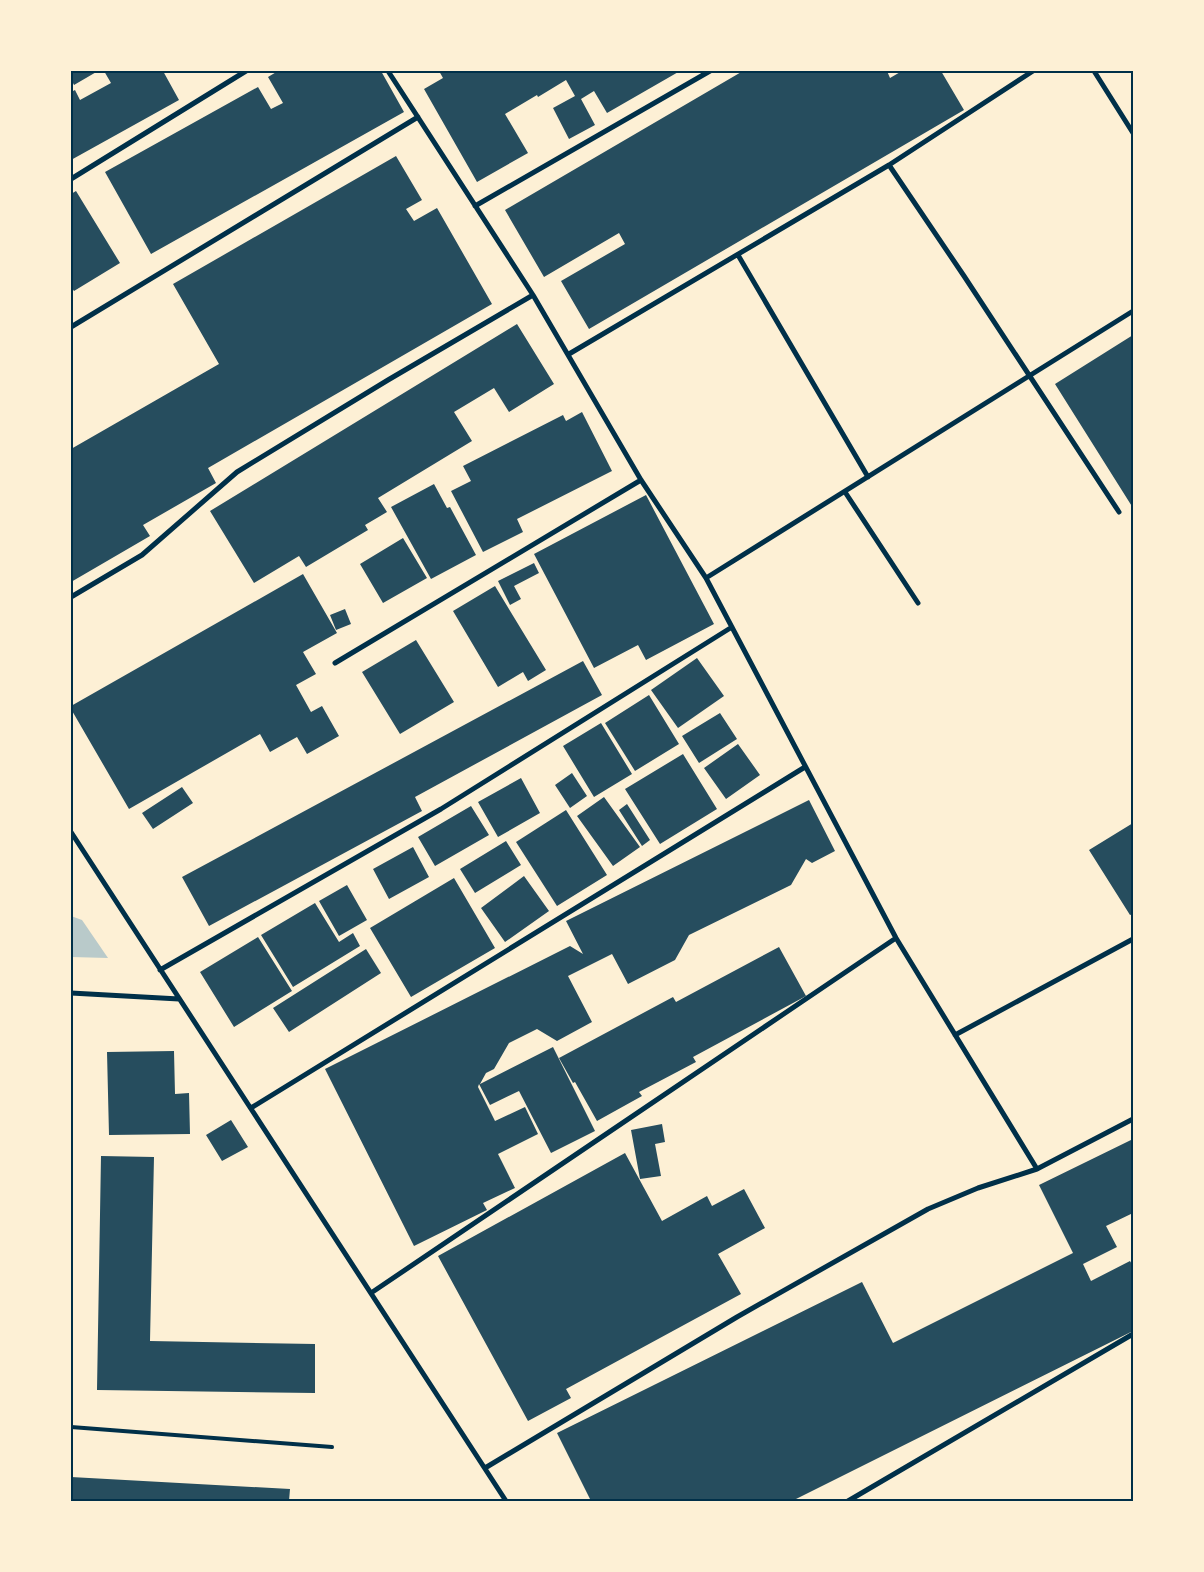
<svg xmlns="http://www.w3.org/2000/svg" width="1204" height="1572" font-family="Signika,sans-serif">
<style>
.green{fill:#b9caca}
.building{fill:#264d5e}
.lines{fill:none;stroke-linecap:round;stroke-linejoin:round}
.service{stroke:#003049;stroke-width:4}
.minor{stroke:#003049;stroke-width:5}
.neatline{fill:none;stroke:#003049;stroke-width:2}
</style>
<rect width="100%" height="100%" fill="#fdf0d5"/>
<path class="green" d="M71,916L82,920L108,958L71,957Z"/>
<path class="building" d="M71,71H98L74,85L71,79Z
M104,71H163L179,100L71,160V92L75,90L80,100L111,83Z
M278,71H381L404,112L151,254L105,172L258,87L271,109L283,103L268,77Z
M439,71H680L607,113L594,91L581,99L595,125L569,139L553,108L575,96L566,80L538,97L537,95L505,114L528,153L477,182L424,89L443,78Z
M743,71H887L890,78L902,71H941L964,110L589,329L561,281L625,244L619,233L544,277L505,210Z
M396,156L422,200L406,209L414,221L437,208L492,304L208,468L216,483L143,525L150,536L71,582V449L219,364L173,284Z
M76,191L120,263L74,291L71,287V194Z
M517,324L554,384L509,412L494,388L454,412L472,441L378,498L387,512L365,525L368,530L306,567L299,556L254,583L210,511Z
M1133,335V508L1055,384Z
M582,412L612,471L517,519L523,532L483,552L451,491L471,481L463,466L563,415L566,421Z
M434,484L447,508L450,507L476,555L431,579L391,507Z
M646,495L714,624L646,660L638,645L594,668L534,554Z
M403,538L427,578L383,603L360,564Z
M534,563L539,573L514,586L521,599L510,605L498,581Z
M303,574L337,633L303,652L316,674L296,685L311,712L322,706L339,736L307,754L297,737L270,752L260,734L129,809L71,709V706Z
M495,586L546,670L528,681L523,672L498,687L453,611Z
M345,609L351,624L336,630L330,615Z
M416,640L454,702L400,734L362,672Z
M697,658L724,696L678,728L651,690Z
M583,661L602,695L415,797L422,811L209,926L182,877Z
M649,695L679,744L635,771L605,723Z
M720,713L737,739L699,763L682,736Z
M601,723L632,774L594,797L563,746Z
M738,744L760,775L726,799L704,768Z
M683,754L717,809L660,844L625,789Z
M572,773L587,796L570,808L555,785Z
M521,778L540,813L498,837L478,802Z
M182,787L193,803L153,829L142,813Z
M604,797L640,847L613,866L577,816Z
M809,800L835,851L812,863L806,859L791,885L689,935L675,960L628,984L612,954L568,976L592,1022L557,1041L537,1029L509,1043L494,1069L486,1073L480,1084L553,1047L595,1131L551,1153L519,1091L490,1105L479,1084L478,1087L495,1121L525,1107L538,1134L498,1154L515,1188L483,1203L487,1210L414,1246L325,1069L570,946L583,954L566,921Z
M627,804L650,840L642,846L619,810Z
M471,806L489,835L435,866L418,837Z
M566,810L607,875L557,906L516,842Z
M1133,823V914L1130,915L1089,850Z
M506,841L521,865L475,893L460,869Z
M413,847L429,877L389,899L373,869Z
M524,876L549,911L505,942L481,908Z
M454,878L495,948L411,997L370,928Z
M347,885L367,920L339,936L319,901Z
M315,903L339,942L353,933L360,946L293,987L261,935Z
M258,937L292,991L234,1027L200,972Z
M779,947L806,996L693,1057L696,1062L639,1092L642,1096L597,1121L575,1082L573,1083L559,1058L673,997L676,1002Z
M366,949L381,973L289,1032L273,1008Z
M174,1051L175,1094L189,1093L190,1134L109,1135L107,1052Z
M231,1120L248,1147L222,1161L206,1135Z
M662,1124L665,1142L655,1144L661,1176L640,1179L631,1130Z
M1133,1139V1213L1106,1226L1117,1247L1083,1264L1091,1281L1130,1261L1133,1266V1331L792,1501H591L557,1433L862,1282L893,1343L1073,1253L1039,1185Z
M625,1153L662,1221L707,1196L712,1206L744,1189L765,1228L718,1254L741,1294L566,1389L571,1398L528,1421L438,1256Z
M101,1156L154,1157L150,1341L315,1344V1393L97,1390Z
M71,1477L290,1489L289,1501H71Z"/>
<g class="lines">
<path class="service" d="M71,1427L332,1447"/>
<path class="minor" d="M388,71L533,295L641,480L706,578L896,938L1037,1169
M1094,71L1133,133
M889,165L964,276L1119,512
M71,179L246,71
M475,206L710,71
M738,255L868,477
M71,327L418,117
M569,354L889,165L1033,71
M845,492L918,603
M706,578L1133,311
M71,597L142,555L237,472L388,380L533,295
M335,663L641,480
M71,832L506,1501
M160,970L441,809L732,627
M71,993L179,999
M955,1035L1133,939
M251,1108L805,767
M371,1293L896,938
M485,1468L737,1317L928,1209L978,1188L1037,1169L1133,1119
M848,1501L1133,1334"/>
</g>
<rect width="1204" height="1572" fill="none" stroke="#fdf0d5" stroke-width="145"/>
<rect x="72" y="72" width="1060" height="1428" class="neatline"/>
</svg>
